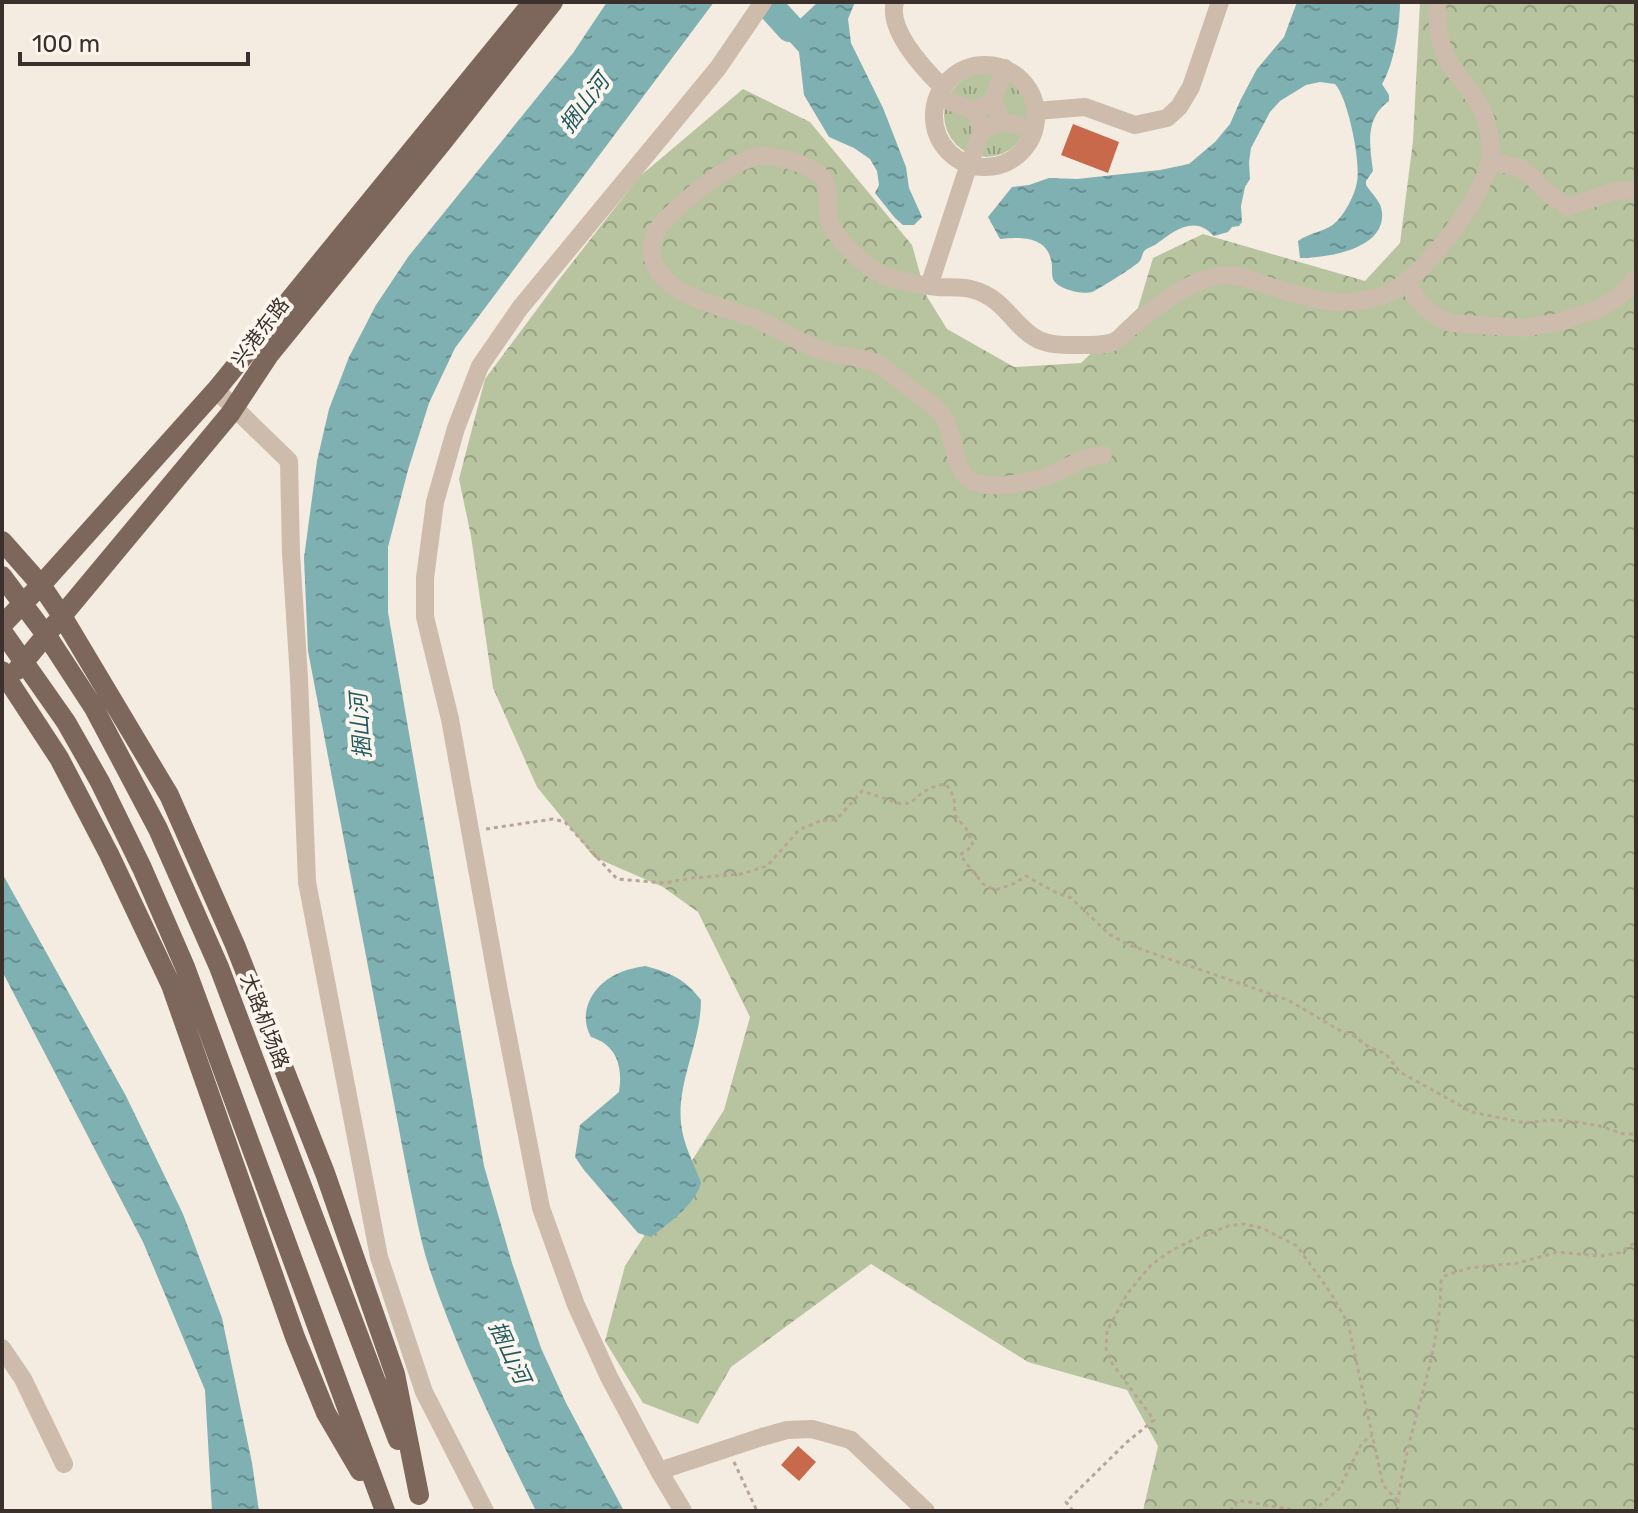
<svg xmlns="http://www.w3.org/2000/svg" width="1638" height="1513" font-family="Rubik,'Noto Sans SC',sans-serif">
<style>
.grass{fill:url(#grass-tufts)}
.forest{fill:url(#forest-crowns)}
.water{fill:url(#water-ripples)}
.lines{fill:none;stroke-linecap:round;stroke-linejoin:round}
.river{stroke:#7fb0b2;stroke-width:28}
.building{fill:#c8694b}
.path{stroke:#b9a596;stroke-width:3;stroke-dasharray:4 4;stroke-linecap:butt}
.minor{stroke:#cdbbac;stroke-width:18}
.major{stroke:#7d675c;stroke-width:20}
.labels{text-anchor:middle;stroke-width:8;stroke-linejoin:round;paint-order:stroke}
.street-label{font-size:20px;fill:#3b302b;stroke:#fbf5ee}
.water-label{font-size:22px;font-style:italic;fill:#1f5a5e;stroke:#fbf5ee}
</style>
<defs>
<pattern id="grass-tufts" width="24" height="20" patternUnits="userSpaceOnUse" patternTransform="scale(2)"><rect width="24" height="20" fill="#b8c4a0"/><path d="M3 7l-1-3M5 7V3M7 7l1-3M15 17l-1-3M17 17v-4M19 17l1-3" fill="none" stroke="#97a083"/></pattern>
<pattern id="forest-crowns" width="20" height="18" patternUnits="userSpaceOnUse" patternTransform="scale(2)"><rect width="20" height="18" fill="#b8c4a0"/><path d="M2 6a3 3 0 1 1 6 0M12 15a3 3 0 1 1 6 0" fill="none" stroke="#97a083"/></pattern>
<pattern id="water-ripples" width="26" height="14" patternUnits="userSpaceOnUse" patternTransform="scale(2)"><rect width="26" height="14" fill="#7fb0b2"/><path d="M2 4q2-2 4 0t4 0M15 11q2-2 4 0t4 0" fill="none" stroke="#699091"/></pattern>
</defs>
<rect width="100%" height="100%" fill="#f4ebe1"/>
<path class="grass" d="M944 115a42 42 0 1 1 84 0a42 42 0 1 1-84 0Z"/>
<path class="forest" d="M1420,2H1636V1511H1143L1158,1446L1127,1390L1028,1362L871,1264L731,1367L698,1424L643,1403L605,1341L625,1266L724,1110L750,1017L698,912L663,887L594,857L537,787L493,688L471,536L459,479L485,379L561,277L639,177L743,89L810,122L912,245L926,295L947,329L1014,367L1081,363L1138,308L1153,258L1203,234L1365,281L1400,243L1413,141Z"/>
<path class="water" d="M607,2H714L455,348L429,403L408,470L388,547V612L484,1166L512,1263L541,1348L566,1403L624,1511H536C497,1433 456,1349 429,1267C420,1239 415,1210 409,1182L308,651L304,558L317,461L329,409L349,357L376,305L408,257L573,53Z
M818,2H855L848,19L851,43L883,108L906,167L909,188L922,217L914,225H903L895,218L875,193L879,185L877,171L870,159L854,148L829,137L804,95L799,52L788,40L779,36L792,17L800,19Z
M1297,2H1400C1400,25 1394,65 1382,84L1389,95V101C1364,119 1370,146 1373,171L1366,181V185C1371,193 1382,202 1382,213C1385,249 1327,258 1300,258L1298,241C1310,232 1327,232 1337,221C1346,212 1355,194 1357,182C1361,162 1348,98 1335,84L1320,82L1306,85L1280,101L1270,112L1251,148L1249,162L1250,179L1245,187L1241,206L1242,222L1239,226L1232,227L1228,232L1214,236C1194,214 1174,231 1155,245C1151,247 1147,248 1144,251C1142,254 1142,259 1139,262C1134,267 1099,289 1092,292C1082,295 1057,289 1053,279C1051,273 1053,266 1051,260C1046,236 1020,237 1000,239L988,217L1012,187L1029,185L1049,178L1077,179L1160,170L1189,164L1215,142L1230,124L1241,99L1257,69L1284,37Z
M2,873L126,1096L183,1214L222,1318L252,1463L259,1511H212L205,1390L143,1242L2,971Z
M645,966C671,973 684,978 701,1000C701,1042 677,1081 681,1123C683,1145 694,1163 701,1183C694,1206 670,1222 651,1237L638,1233L584,1170L575,1157L580,1125L619,1092C623,1067 617,1045 591,1037C578,1014 591,988 613,976C623,970 634,968 645,966Z"/>
<g class="lines">
<path class="river" d="M770,6L790,28"/>
</g>
<path class="building" d="M1073,124L1119,142L1108,173L1061,155Z
M798,1446L816,1462L799,1481L781,1465Z"/>
<g class="lines">
<path class="path" d="M486,829L553,819L565,822L617,879L665,883L692,878L741,874L767,866L799,830L820,821L837,819L862,791L901,804L911,803C921,792 931,786 946,784L954,797L955,815L968,831L973,846L960,855L983,884L995,890L1013,884L1026,876L1057,893L1071,898L1109,934L1129,945L1288,1000L1339,1030L1354,1036L1369,1047L1386,1054L1400,1072L1472,1112L1525,1123L1553,1120L1576,1122L1600,1126L1624,1134H1636
M1636,1222V1224
M734,1462L757,1511
M1073,1511L1066,1502L1127,1442L1154,1420L1111,1362L1106,1349L1107,1331L1127,1294L1151,1265L1169,1252L1186,1243L1228,1226L1244,1224L1262,1228L1297,1246L1330,1292L1348,1323L1383,1485L1398,1501
M1230,1511L1238,1500L1299,1511
M1313,1511L1339,1489L1362,1443L1372,1435
M1397,1511C1404,1433 1441,1360 1441,1281L1445,1276L1453,1273L1469,1268L1518,1263L1558,1252L1600,1256L1619,1253L1636,1242"/>
<path class="minor" d="M895,2C887,30 924,69 943,88
M934 116a51 51 0 1 1 102 0a51 51 0 1 1-102 0Z
M938,97L978,112
M977 116a11 11 0 1 1 22 0a11 11 0 1 1-22 0Z
M990,106L1005,68
M1036,111L1085,107L1135,125L1167,118L1179,107L1191,87L1220,2
M998,120L1034,130
M1490,160L1520,168L1533,178L1544,190L1567,207L1615,191L1636,190
M1407,281L1415,296L1424,307L1436,316L1451,323L1524,328L1559,322L1599,309L1620,296L1636,278
M929,286L969,164L984,126
M216,390L289,461L291,553L299,678L307,882L379,1257L424,1392L485,1511
M1103,455C1085,456 1070,466 1053,474C1033,482 995,490 974,482C953,474 955,437 945,419C936,405 918,394 904,384C897,379 891,372 883,367C864,355 843,358 823,351C801,344 780,329 758,320C725,306 653,296 652,251C651,237 657,228 666,219C691,195 721,168 754,157C772,152 819,165 826,184C830,194 826,209 829,220C835,239 867,269 885,276C901,282 921,285 938,287C950,288 962,286 974,290C1004,298 1014,327 1037,339C1051,346 1067,345 1082,345C1092,345 1107,346 1117,340C1122,337 1125,332 1130,328C1157,306 1196,273 1231,275C1244,276 1254,281 1266,285C1288,292 1312,300 1336,302C1352,303 1373,300 1389,293C1424,276 1483,199 1490,159C1492,148 1490,135 1487,124C1480,96 1457,80 1445,55C1438,39 1437,19 1437,2
M2,1348L23,1379L64,1464
M659,1471L762,1437L787,1430L812,1429L851,1440L926,1511
M683,1511L659,1471L609,1377L576,1305L541,1208L499,991L450,719L425,617V578L435,502L456,428L480,366L520,308L718,68L763,2"/>
<path class="major" d="M2,541L41,585L62,616L169,795L235,945L325,1173L395,1374L419,1495
M2,576L49,639L94,708L158,829L219,967L398,1440
M2,625L41,585L216,390L533,2
M2,631L66,722L100,782L142,868L185,967L385,1511
M17,670L230,414L269,355L441,144L553,2
M2,671L59,758L109,854L171,985L295,1337L326,1413L360,1471"/>
</g>
<g class="labels">
<g class="street-label">
<text transform="translate(260 332) rotate(-53)" y="7">兴港东路</text>
<text transform="translate(265 1021) rotate(69)" y="7">大路机场路</text>
</g>
<g class="water-label">
<text transform="translate(584 103) rotate(-53)" y="8">捆山河</text>
<text transform="translate(360 726) rotate(-94)" y="8">捆山河</text>
<text transform="translate(510 1352) rotate(65)" y="8">捆山河</text>
</g>
</g>
<rect width="1638" height="1513" fill="none" stroke="#3b302b" stroke-width="8"/>
<path d="M20 52v12h228v-12" fill="none" stroke="#3b302b" stroke-width="4"/>
<text x="32" y="52" font-size="24" fill="#3b302b" stroke="#fbf5ee" stroke-width="6" paint-order="stroke">100 m</text>
</svg>
